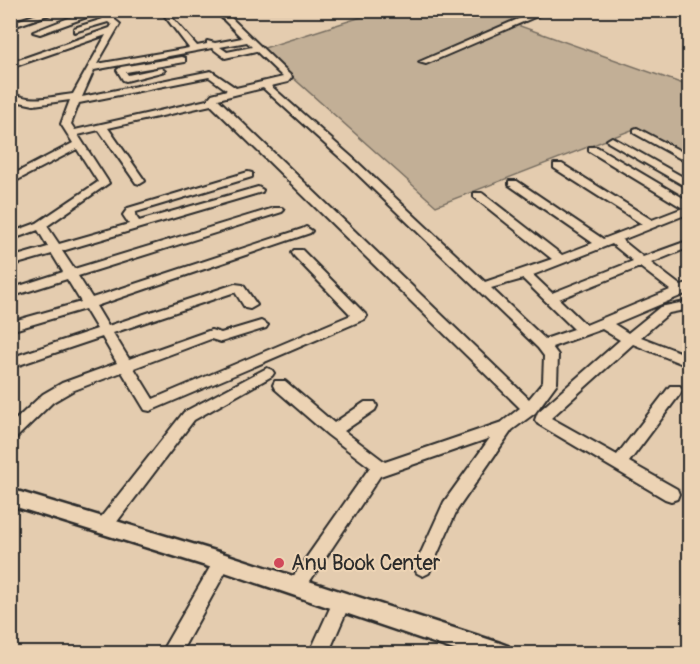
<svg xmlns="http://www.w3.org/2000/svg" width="700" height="664" font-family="Pangolin,sans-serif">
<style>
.green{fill:#c2af96;stroke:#766d60;stroke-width:1.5}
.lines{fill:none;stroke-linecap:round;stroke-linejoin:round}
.minor-casing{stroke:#2b2b2b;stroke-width:4}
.major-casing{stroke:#2b2b2b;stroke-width:5}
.minor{fill:#ecd3b4;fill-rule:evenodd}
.major{fill:#ecd3b4;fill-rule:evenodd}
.poi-dot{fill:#d1495b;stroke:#ecd3b4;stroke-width:2}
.labels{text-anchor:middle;stroke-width:4.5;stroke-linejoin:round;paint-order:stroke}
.near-poi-label{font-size:21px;fill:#2b2b2b;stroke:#ecd3b4;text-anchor:start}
</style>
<rect width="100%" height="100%" fill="#e4ccaf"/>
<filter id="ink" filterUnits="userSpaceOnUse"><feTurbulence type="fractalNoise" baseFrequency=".0167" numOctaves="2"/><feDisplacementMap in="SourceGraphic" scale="12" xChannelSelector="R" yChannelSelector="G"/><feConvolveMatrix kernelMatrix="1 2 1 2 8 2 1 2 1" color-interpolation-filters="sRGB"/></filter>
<g filter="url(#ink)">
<path class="green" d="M380,11H547L517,25L689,86V159L634,129L436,206L261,49Z"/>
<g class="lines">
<defs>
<path id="minor" d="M10,10H20L10,14Z
M49,10H62L10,28V23Z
M89,10C103,10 104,15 115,16V20L120,24L97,64L189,48L164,15L168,13L197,46L207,44V41L215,43L242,38L214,10H223L292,77L288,82L271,86L355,160L485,282L552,259L474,197V193H482L562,255L593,243L509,185V181H517L603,239L642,224L554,168V164H562L652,220L683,208L589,151V147H597L690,202V213L622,240L643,257L690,240V247L651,263L681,286L690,283V292L614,324L628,333L660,307L690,301V309L669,313L641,337L690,356V367L633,344L551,418L617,455L670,386H680L682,390L680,394L629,462L677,489L679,494L677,499L671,501L665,499L538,424L535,420L538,412L620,340L602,329L552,347L558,355L557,383L535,413L512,430L457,510L429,573L423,576L417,573L414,568L444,502L490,438L380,476L302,593L296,595L290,593L287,587L290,581L370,467L328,435L275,389L273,385L275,381H285L334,423L365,402H375L377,406L375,410L344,431L385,462L502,422L520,408L211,105L108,128L145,181L140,184L136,183L99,130L78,135L109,183L47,226L59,244L129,224L123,215L128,208L248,172L252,173V177L136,212L135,215L139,221L258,187L263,190L262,192L62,251L74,269L274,208H282L284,210L282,212L78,276L92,298L302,229L306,227L312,231L310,233L96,306L108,326L235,284L243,285L257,305L250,309L245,308L235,292L113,333L129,359L211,330L221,333L261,321L268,325L266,328L221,342L211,339L134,368L153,399L351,315L294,256L292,253L294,250H302L367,316L365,319L150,411L145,410L122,372L72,391L53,402L15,439L10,441V425L43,394L62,383L117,363L102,337L10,368V358L97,329L85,309L10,331V322L81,302L67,279L10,297V289L63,272L52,254L10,266V258L48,247L38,230L10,240V233L37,223L98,182L77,149L10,184V176L73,143L61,124L70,100L34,105L10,100V93C36,103 47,97 73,94L106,35L10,68V63L110,28L112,25L108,22L74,32V28L103,19L95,14L40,34L33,32ZM247,42L252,47L227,52L220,47ZM212,48L225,58L256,51L283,77L236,88L211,71L82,97L94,70ZM209,77L227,90L212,94L207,100L75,130L71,124L79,103ZM263,88L347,164L538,348L544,356L543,382L529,399L218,99ZM612,244L633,261L552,293L533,275ZM640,267L670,290L586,325L559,299ZM523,279L574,329L545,339L491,288Z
M539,10H551L426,64L419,62Z
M182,57L185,58V62L126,72L128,75L161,68L165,71L126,81L123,80L117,70L121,67Z
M637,128L690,156V164L634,133V129Z
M612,137L690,181V189L608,142L607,140Z
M267,368L272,370L274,373L272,376L194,420L110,531L104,533L98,531L96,526L98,521L184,412Z
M222,554L228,557L231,562L180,654H160L216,557Z
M341,595L347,597L350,603L328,654H309L335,597Z"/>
<path id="major" d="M10,489L222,553L500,643L508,646L512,654H466L222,571L10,505Z"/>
</defs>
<use href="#minor" class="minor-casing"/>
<use href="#major" class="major-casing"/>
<use href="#minor" class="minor"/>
<use href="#major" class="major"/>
</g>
</g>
<circle class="poi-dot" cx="279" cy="563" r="6"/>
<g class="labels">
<g class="near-poi-label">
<text x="291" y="570">Anu Book Center</text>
</g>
</g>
<rect width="700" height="664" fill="none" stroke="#ecd3b4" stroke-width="36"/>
<rect x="18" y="18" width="664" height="628" fill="none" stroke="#2b2b2b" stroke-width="2" filter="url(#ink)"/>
</svg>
